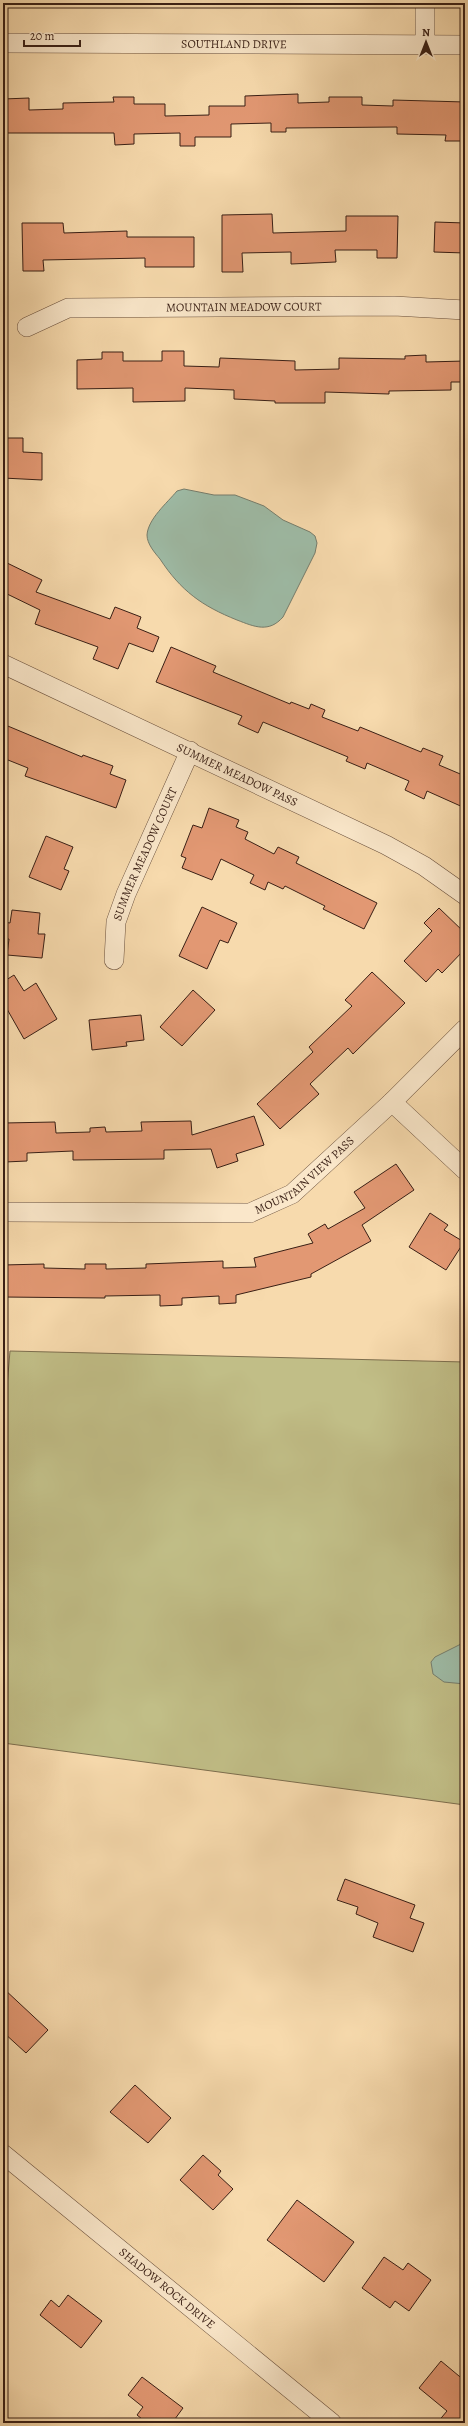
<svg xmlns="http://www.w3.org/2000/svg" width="468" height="2426" font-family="Alegreya,serif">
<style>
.green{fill:#c1be87;stroke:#7d6e4e}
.water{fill:#9ebba6;stroke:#767d6c}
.building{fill:#e29873;stroke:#391f15}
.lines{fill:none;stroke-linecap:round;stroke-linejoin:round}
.minor-casing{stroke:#684e3b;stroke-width:20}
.minor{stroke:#fae7ca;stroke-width:19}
.labels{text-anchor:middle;stroke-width:3.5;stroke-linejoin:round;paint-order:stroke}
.street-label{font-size:12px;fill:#391f15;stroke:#fae7ca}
</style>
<rect width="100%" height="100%" fill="#f7daad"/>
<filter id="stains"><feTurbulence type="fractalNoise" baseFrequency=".005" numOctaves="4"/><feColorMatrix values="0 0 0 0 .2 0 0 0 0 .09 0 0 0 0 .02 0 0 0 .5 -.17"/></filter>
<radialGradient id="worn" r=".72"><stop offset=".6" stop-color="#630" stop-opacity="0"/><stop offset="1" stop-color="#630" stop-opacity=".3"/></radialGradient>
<path class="green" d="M10,1351L465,1362V1805L3,1743V1435Z"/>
<path class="water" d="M184,489L214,495H235L264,506L283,520L310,532L315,536L317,543L315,553L283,617C269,633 255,627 237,620C202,606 181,591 160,559C155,553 147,544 147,535C148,519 167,503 177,491Z
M465,1642V1684L444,1682L433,1674L431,1662L435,1657Z"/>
<path class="building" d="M298,94V103L329,102V97H362V105L393,106V100L465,102V141H445L446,135L397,134V127L286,128V132H271V123L231,124V137H195V146H180V133L134,134V144L115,145L114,133H3V99L29,98V110L63,109V103L114,102L113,97H134V104H165V116L209,115V106H245V96Z
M272,214L273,233L346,231V216H398L397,258H377V250H335L336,262L291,264V252L242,253L243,272H222V215Z
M435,222L465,223V253L434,252Z
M22,223H63L64,233L127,231V237H194V267H145V258L43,260L44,271H23Z
M162,351H184V366L219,367L220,358L295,361V370L339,369V358L405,359V356L426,355V362L465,361V382H451V390L389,391V394L325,392V403H275V401L234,399V390L185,388V401L133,402V388L77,389V360L102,359V352H123V361H162Z
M3,438H23V452L42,453V480L3,478Z
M3,561L42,580L36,592L110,619L115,607L141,617L137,628L159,637L153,652L129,643L118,669L93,659L98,647L35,624L40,610L3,592Z
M171,647L216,666L213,672L290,704L291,702L309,709L311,704L325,710L322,717L358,731L360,727L421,752L423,748L443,756L439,765L465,776V808L427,791L424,799L405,790L409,781L367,763L365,769L346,761L348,757L263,722L258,733L238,724L242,716L156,682Z
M3,724L82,757L83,755L113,766L110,774L126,780L116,808L25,776L28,768L3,758Z
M209,808L239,820L236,827L248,832L245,839L274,854L278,847L299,857L296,863L377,903L364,929L323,909L325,906L285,886L283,889L268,882L265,890L250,883L254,875L221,859L212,880L182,868L186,858L181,856L193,825L202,828Z
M46,836L73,847L64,869L69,871L61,890L29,877Z
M202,907L237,923L228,943L220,940L207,969L179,956Z
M439,908L465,933V949L442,973L438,969L426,982L404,961L432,931L424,923Z
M12,910L40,913L38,934H45L42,958L7,955L9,939H3V922L10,923Z
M372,972L405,1003L353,1054L348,1048L310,1084L319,1094L280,1129L257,1104L313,1052L309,1047L352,1006L345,1000Z
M14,975L24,991L36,983L57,1019L24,1039L3,1002V982Z
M193,990L215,1010L182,1046L160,1027Z
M141,1015L144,1040L126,1042L127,1046L92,1050L89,1020Z
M254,1116L264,1145L236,1154L238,1161L217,1168L211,1149L164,1150V1159L73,1160V1151L27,1153V1161L5,1162L4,1123L55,1122L56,1133L90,1132V1128L105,1127L106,1132L142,1131L141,1122L191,1121L192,1135Z
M396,1164L414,1190L362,1225L371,1241L311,1274V1277L236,1295V1303L219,1304V1296L182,1298V1305L160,1306V1295L105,1296V1298L3,1297V1265L44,1264V1268L85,1269V1264H106V1269L146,1268V1264L223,1261V1268L256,1267L254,1258L313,1243L308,1234L325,1224L328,1229L365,1208L354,1192Z
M430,1213L448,1225L444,1230L464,1242L446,1270L409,1247Z
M345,1879L415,1905L410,1918L424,1923L413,1952L373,1937L378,1923L356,1914L358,1907L337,1900Z
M3,1988L48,2030L26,2053L3,2032Z
M135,2085L171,2118L148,2143L110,2112Z
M203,2155L221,2171L218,2175L233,2189L213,2210L180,2180Z
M297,2200L354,2242L324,2282L267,2240Z
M384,2257L403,2270L408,2263L431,2280L409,2311L395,2301L390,2308L362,2288Z
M68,2295L102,2321L81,2348L40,2315L51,2300L59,2307Z
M441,2361L465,2381V2423H437L447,2411L419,2388Z
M142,2377L183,2408L172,2423H147L137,2415L143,2407L128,2395Z"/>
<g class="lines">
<defs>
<g id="minor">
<path d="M425,3V45"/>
<path id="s1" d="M3,43L465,45"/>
<path id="s2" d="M27,327L68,308L394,306L465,310"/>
<path id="s3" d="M3,664L386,845L424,866L465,895"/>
<path id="s4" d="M114,960L116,922L126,894L190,751"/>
<path d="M392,1102L465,1170"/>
<path id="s5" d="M3,1212L250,1213L292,1194L392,1102L465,1029"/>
<path id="s6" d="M3,2154L332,2423"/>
</g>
</defs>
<use href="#minor" class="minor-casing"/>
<use href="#minor" class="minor"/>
</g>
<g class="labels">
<g class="street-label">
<text dy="4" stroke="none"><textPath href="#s1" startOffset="231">SOUTHLAND DRIVE</textPath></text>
<text dy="4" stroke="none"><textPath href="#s2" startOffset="221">MOUNTAIN MEADOW COURT</textPath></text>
<text dy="4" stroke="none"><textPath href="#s3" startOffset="259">SUMMER MEADOW PASS</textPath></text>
<text dy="4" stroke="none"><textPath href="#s4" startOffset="112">SUMMER MEADOW COURT</textPath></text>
<text dy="4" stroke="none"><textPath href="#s5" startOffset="314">MOUNTAIN VIEW PASS</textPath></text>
<text dy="4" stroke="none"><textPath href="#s6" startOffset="212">SHADOW ROCK DRIVE</textPath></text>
</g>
</g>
<rect width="468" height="2426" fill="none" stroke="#f7daad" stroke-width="16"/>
<rect x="4" y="4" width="460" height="2418" fill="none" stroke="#391f15" stroke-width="2"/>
<rect x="8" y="8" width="452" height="2410" fill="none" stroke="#391f15"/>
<g transform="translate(426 42)" stroke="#fae7ca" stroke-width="3" paint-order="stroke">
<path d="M0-3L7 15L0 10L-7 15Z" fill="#391f15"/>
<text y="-6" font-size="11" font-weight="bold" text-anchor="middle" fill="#391f15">N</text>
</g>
<path d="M24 40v6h56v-6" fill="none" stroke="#391f15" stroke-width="2"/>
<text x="30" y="40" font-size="12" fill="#391f15" stroke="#fae7ca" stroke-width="3" paint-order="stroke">20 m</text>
<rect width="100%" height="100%" filter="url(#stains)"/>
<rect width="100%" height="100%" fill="url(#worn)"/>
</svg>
